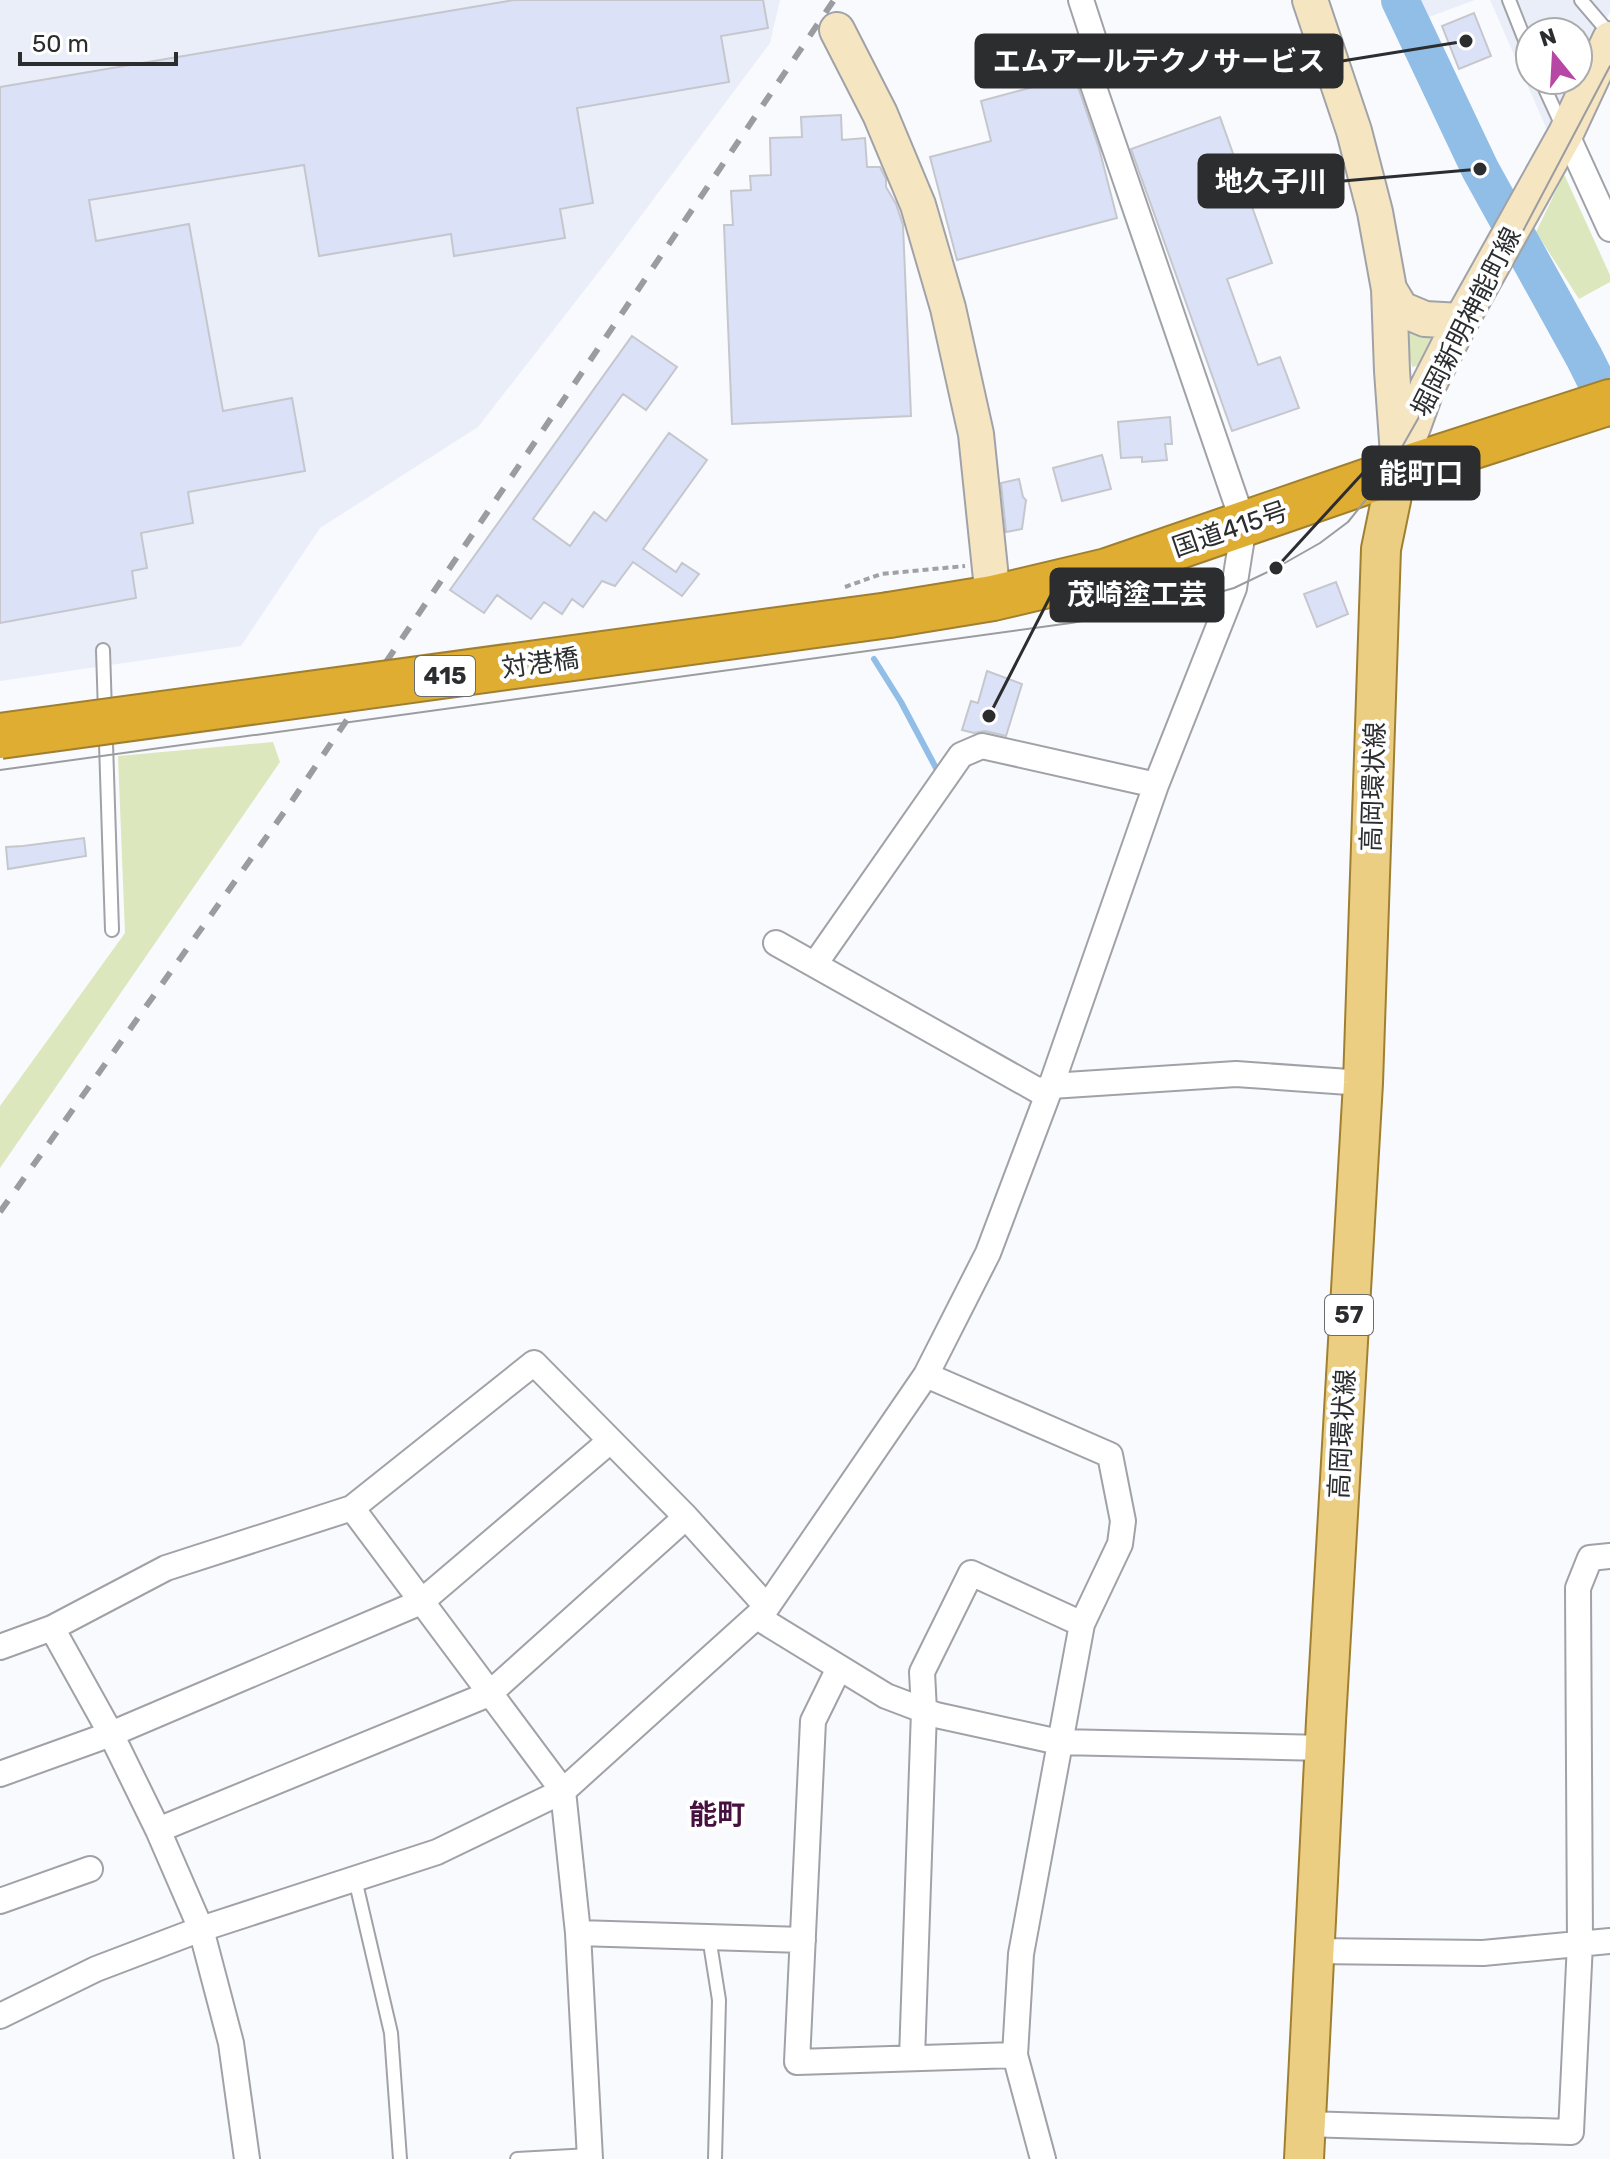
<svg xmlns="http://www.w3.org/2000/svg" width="1610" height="2159" font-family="Rubik,'Noto Sans JP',sans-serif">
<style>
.built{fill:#eaeef9}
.green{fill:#dce7be}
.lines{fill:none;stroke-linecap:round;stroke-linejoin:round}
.stream{stroke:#90bee7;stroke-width:6}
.river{stroke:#90bee7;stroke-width:38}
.building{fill:#dbe2f7;stroke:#c5c7cd;stroke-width:2}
.lane-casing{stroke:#a0a2a8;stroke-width:16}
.street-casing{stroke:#a0a2a8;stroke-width:28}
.secondary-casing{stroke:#a0a2a8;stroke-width:38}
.primary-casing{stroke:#a08030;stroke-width:42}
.highway-casing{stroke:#a08030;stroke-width:48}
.path{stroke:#a0a1a5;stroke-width:4;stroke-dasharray:6 4;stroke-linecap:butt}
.lane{stroke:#fff;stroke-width:12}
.street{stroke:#fff;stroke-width:24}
.secondary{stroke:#f5e6c1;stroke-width:34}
.primary{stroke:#ecce83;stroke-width:38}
.highway{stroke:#dfad31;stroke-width:44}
.tram{stroke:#9b9c9f;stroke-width:2}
.rail{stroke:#9b9c9f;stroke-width:6;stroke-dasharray:14 14;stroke-linecap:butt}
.highway-bridge-casing{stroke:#a08030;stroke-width:48;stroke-linecap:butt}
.highway-bridge{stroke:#dfad31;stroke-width:44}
.labels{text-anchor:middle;stroke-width:8;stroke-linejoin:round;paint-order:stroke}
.shield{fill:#fff;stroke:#6b6c6d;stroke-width:2}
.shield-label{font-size:24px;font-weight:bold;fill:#2c2d2f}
.street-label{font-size:26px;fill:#2c2d2f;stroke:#fff}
.neighbourhood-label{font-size:28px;font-weight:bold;fill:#46113e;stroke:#fff}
.leader{fill:none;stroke:#2c2d2f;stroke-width:3}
.callout-dot{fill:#2c2d2f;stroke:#fff;stroke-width:3}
.callout{fill:#2c2d2f;stroke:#2c2d2f;stroke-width:3}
.callout-label{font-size:28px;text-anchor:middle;font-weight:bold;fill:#fff}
</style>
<rect width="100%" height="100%" fill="#f9fafe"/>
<path class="built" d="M0,0H780L770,43L611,256L478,427L320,528L241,646L0,681Z
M1418,0H1475L1426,18Z
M1490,0H1610V12L1578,72V32H1530V80H1574L1547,130Z"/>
<path class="green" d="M1564,174L1610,275V282L1579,299L1536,232Z
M1408,328L1437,331L1424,364L1412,367L1407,342Z
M273,742L280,762L0,1168V1106L125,933L118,756Z"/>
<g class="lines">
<path class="stream" d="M874,659L901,702L936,768"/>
<path class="river" d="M1400,0L1480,169L1584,357L1610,409"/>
</g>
<path class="building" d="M514,0H763L768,28L721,36L729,82L577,108L593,203L560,209L565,238L454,256L451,234L319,256L304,165L89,200L96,241L189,224L223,411L292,398L305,471L188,492L193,523L141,533L147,568L132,571L136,598L0,623V87Z
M1474,13L1491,56L1459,69L1442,26Z
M1074,54L1075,78L1099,148L1117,218L957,260L930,157L991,141L981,101L1037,86L1032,65Z
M841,115L842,140L865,138L867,167H880L886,179V187L896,204L903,225L911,416L732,424L724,225H733L731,191L751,190L750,176L771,175L770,138L802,137L801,117Z
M1220,117L1272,263L1227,279L1258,365L1280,357L1299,408L1232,431L1131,149Z
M632,336L677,367L646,410L623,394L533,519L570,546L594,512L606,521L669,433L707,460L643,549L676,572L682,563L699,574L682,596L633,562L615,586L602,581L583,607L572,599L562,614L544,602L531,619L497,595L484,613L450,590Z
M1170,417L1172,444H1165L1167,460L1142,462V457L1121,458L1118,422Z
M1102,455L1111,489L1062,501L1053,468Z
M1019,479L1023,497L1026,500L1022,529L1006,532L1001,483Z
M1336,582L1348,614L1317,627L1304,594Z
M987,671L1022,684L1006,736L985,731L974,733L962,730L971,701L978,703Z
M84,838L86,856L8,869L6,847L23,846Z"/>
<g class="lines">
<defs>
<path id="lane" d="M1509,0L1530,53
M1581,0L1610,34
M1541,80L1563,128
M103,650L112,930
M355,1879L391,2033L400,2159
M709,1937L719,2000L715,2159
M517,2159L590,2155"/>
<path id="street" d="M1566,133L1610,229
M776,943L1039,1091L1051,1086L1236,1074L1363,1083
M815,964L961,755L982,746L1156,785
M926,1375L1110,1455L1123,1521L1120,1544L1082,1624L1021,1954L1015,2055L1043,2159
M352,1508L563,1791L578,1933L590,2159
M757,1617L886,1696L936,1715L1059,1742L1325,1748
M52,1628L111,1734L158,1830L201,1929L231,2043L247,2159
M0,1647L52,1628L166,1568L352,1508L534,1363L686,1517L767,1607
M839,1668L813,1721L797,2062L1015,2055
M0,1774L111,1734L421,1602L610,1441
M158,1830L489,1694L686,1517
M0,1901L90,1869
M578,1933L803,1940
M1314,1951L1483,1953L1610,1941
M0,2016L96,1969L201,1929L437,1852L563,1791L767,1607L926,1375L988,1253L1051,1086L1156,785L1234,588L1244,525L1089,73L1093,37L1081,0
M912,2058L924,1711L922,1672L971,1573L1082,1624
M1305,2124L1571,2132L1580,1943L1578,1588L1590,1558L1610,1556"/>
<path id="secondary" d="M1310,0L1354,131L1375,212L1389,289L1392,371L1398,455
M837,30L880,114L918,205L948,308L976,434L993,598
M1389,289L1401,309L1425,319L1461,321
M1397,471L1427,388L1461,321L1566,133L1610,39"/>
<path id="primary" d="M1304,2159L1326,1721L1363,1083L1381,549L1397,471"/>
<path id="highway" d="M889,615L993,598L1107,571L1397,471L1610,402"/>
</defs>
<use href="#lane" class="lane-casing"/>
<use href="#street" class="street-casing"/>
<use href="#secondary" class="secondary-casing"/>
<use href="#primary" class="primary-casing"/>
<use href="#highway" class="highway-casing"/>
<path class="path" d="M845,587L881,574L965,566"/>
<use href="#lane" class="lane"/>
<use href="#street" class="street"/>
<use href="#secondary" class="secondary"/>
<use href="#primary" class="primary"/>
<use href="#highway" class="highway"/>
<path class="tram" d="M0,770L1071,623L1174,605L1234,588L1276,568L1320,543L1348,522L1385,476L1398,454L1503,269L1610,66"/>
<path class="rail" d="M0,1212L292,801L834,0"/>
<defs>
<path id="highway-bridge" d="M0,736L889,615"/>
</defs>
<use href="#highway-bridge" class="highway-bridge-casing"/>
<use href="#highway-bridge" class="highway-bridge"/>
</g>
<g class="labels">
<g class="shield">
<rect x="415" y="656" width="60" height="40" rx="6"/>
<rect x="1325" y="1295" width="48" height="40" rx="6"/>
</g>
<g class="shield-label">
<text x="445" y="684">415</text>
<text x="1349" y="1323">57</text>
</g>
<g class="street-label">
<text transform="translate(1466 322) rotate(-63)" y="9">堀岡新明神能町線</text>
<text transform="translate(1230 529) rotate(-19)" y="9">国道415号</text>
<text transform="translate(540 663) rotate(-8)" y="9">対港橋</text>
<text transform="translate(1373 787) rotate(-88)" y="9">高岡環状線</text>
<text transform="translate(1342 1434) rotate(-87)" y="9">高岡環状線</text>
</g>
<g class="neighbourhood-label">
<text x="717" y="1824">能町</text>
</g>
</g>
<path class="leader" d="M1466 41L1342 61M1480 169L1343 181M1276 568L1363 473M989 716L1051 595"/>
<g class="callout-dot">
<circle cx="1466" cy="41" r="8"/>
<circle cx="1480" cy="169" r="8"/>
<circle cx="1276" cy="568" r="8"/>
<circle cx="989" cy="716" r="8"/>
</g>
<g class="callout">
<rect x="976" y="35" width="366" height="52" rx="8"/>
<rect x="1199" y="155" width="144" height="52" rx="8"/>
<rect x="1363" y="447" width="116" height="52" rx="8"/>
<rect x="1051" y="569" width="172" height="52" rx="8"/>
</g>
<g class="callout-label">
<text x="1159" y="71">エムアールテクノサービス</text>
<text x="1271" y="191">地久子川</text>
<text x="1421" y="483">能町口</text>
<text x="1137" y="604">茂崎塗工芸</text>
</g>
<g transform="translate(1554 56) rotate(342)"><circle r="38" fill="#ffffff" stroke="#ababac" stroke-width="2"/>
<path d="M0-6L14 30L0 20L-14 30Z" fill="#b647a4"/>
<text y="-12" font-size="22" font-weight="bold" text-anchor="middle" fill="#2c2d2f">N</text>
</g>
<path d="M20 52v12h156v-12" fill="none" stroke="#2c2d2f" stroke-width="4"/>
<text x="32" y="52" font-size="24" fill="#2c2d2f" stroke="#ffffff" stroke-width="6" paint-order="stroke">50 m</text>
</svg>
